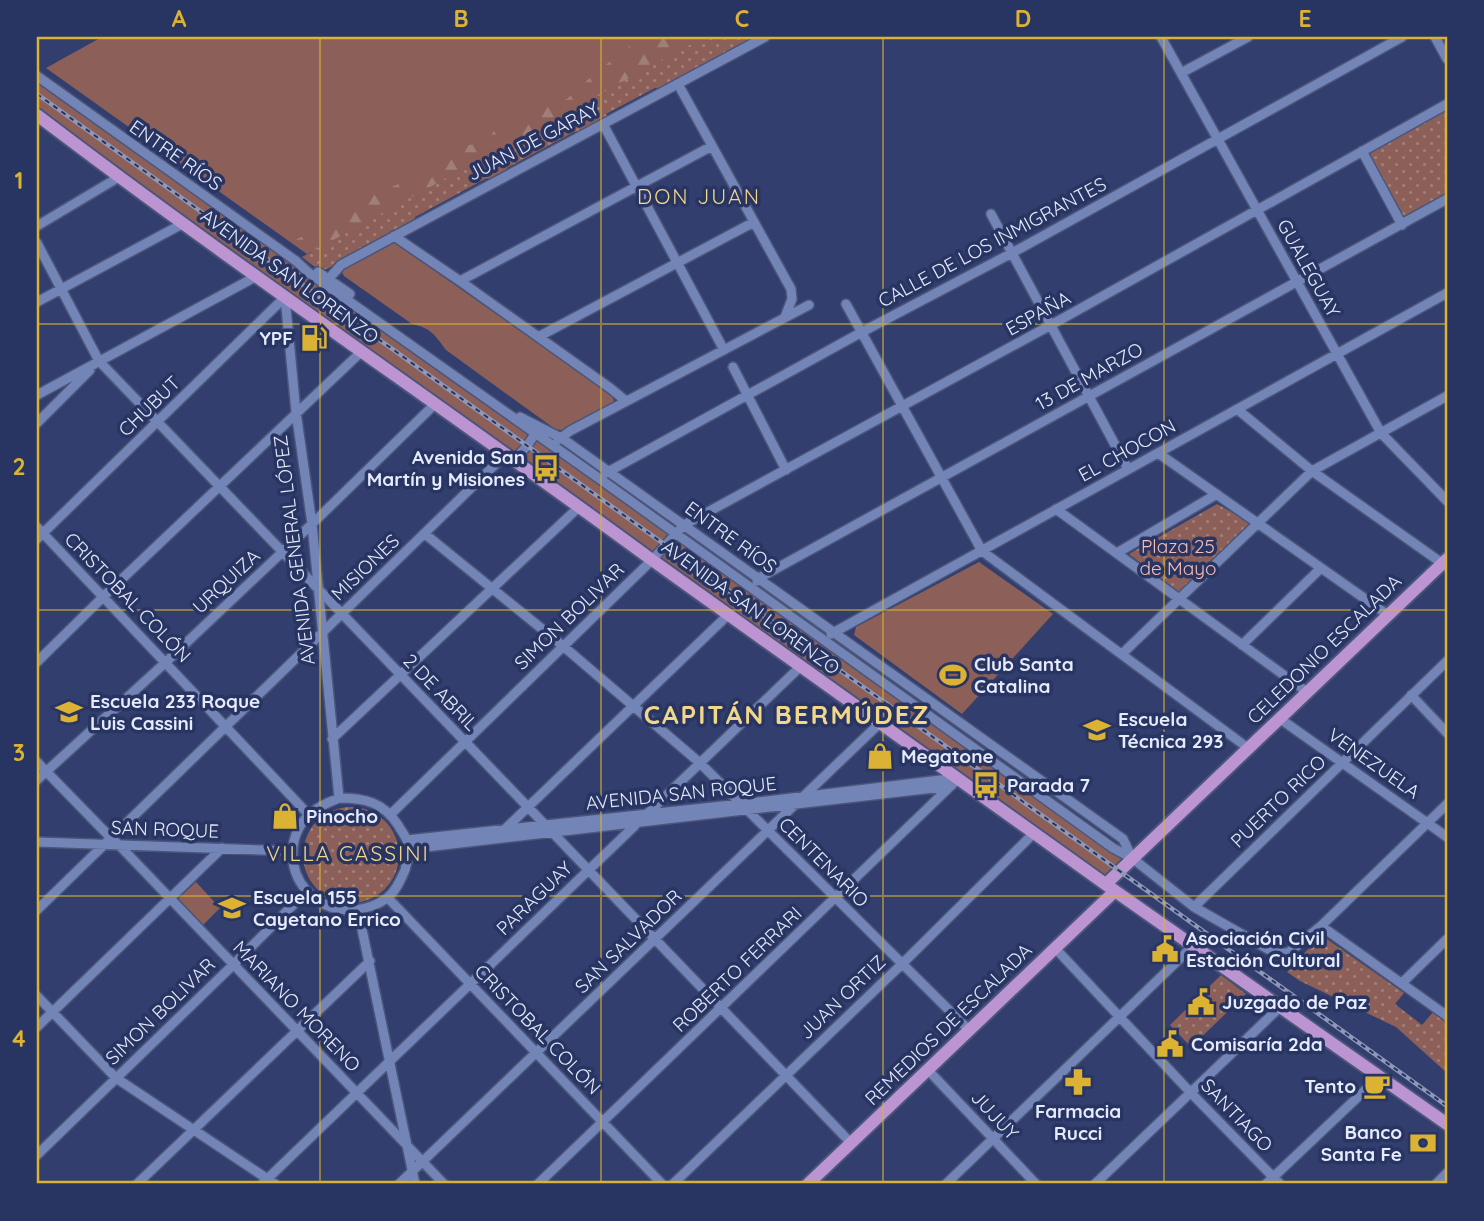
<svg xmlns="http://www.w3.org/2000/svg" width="1484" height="1221" font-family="Quicksand,sans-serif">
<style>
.grass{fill:#8c6058}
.forest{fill:url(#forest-firs)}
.park{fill:url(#park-dots)}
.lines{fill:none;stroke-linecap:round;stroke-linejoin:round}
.minor-casing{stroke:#4b5579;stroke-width:12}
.major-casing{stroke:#4b5579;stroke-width:16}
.minor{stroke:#7384b7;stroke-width:9}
.major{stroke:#bc94d2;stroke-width:12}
.rail-casing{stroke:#8f98b8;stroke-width:4.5}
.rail{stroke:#283562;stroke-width:2;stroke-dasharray:5;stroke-linecap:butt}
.grid{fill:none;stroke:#dbb233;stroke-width:2;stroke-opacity:0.55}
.labels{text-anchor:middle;stroke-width:7;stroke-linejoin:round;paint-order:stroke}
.street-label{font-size:19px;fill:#e5ebfc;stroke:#283562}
.poi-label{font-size:19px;font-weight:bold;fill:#e5ebfc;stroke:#283562;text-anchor:start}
.park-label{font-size:19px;fill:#f8bdb3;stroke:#283562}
.neighbourhood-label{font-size:21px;letter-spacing:2px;fill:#f2d68a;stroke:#283562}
.district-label{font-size:26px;font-weight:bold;letter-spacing:2px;fill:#f2d68a;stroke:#283562}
.neatline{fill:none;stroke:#dbb233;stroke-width:2.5}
.grid-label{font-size:23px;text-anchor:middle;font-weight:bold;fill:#dbb233}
</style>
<defs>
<pattern id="forest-firs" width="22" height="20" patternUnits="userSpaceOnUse" patternTransform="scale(1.75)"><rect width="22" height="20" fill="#8c6058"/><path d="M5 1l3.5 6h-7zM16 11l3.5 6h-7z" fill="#a17f79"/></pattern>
<pattern id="park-dots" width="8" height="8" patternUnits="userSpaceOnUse" patternTransform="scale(1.75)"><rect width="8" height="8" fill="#8c6058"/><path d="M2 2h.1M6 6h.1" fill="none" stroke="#a17f79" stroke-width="1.8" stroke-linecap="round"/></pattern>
</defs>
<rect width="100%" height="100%" fill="#323f6e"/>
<path class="grass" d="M102,37H704L307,254L46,68Z
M37,76L1132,858L1106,884L37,115Z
M392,241L605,390L613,398L614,402L611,407L567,431L555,429L446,350C435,335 431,328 412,324L344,276L342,272L345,266Z
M979,562L1053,614L962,714L854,635L856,627Z
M196,882L220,908L203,925L178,899Z"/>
<path class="forest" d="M641,37H715L313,253L294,241L362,201L428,170L443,148L486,143L498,125L567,99L593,75Z"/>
<path class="park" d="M704,37H757L660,89L655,88L606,114L608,117L578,133L574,132L507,168L506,172L491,180L487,178L415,217L414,222L327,269C317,271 310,263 302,257Z
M1447,108V197L1404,222L1367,154Z
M1217,504L1251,523L1180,593L1129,554Z
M303 855a48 48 0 1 1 96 0a48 48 0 1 1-96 0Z
M1321,935L1404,993L1395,1004L1422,1025L1434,1011L1447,1021V1073L1396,1027L1300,981L1287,972Z
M1221,975L1246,994L1191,1047L1170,1025Z"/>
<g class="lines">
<defs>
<path id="minor" d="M1161,37L1381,433L1447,501
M1435,37L1447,59
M1181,73L1248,37
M37,76L296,261L309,273L600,479L1113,848L1132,858L1194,907L1275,953H1288L1321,926L1447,804
M678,84L791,289L792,299L785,317
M603,124L724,350
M1362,151L1402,225
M991,214L1128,469
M37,226L119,177
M394,236L460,281L610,388L626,401
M37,243L99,361L851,1143
M318,272L350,294
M460,281L712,146
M325,283L341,265L765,37
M285,297L296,412L312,524L339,798
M37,302L184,223
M846,304L982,551L1248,748
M538,337L754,222
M733,367L786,470
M37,395L257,276
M1237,409L1312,471L1446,566
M520,417L563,439L1123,839L1132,858
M37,423L90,370
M558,440L570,431L809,305
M1158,453L1388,615
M514,460L527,446L537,431
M606,473L862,332L1012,253L1402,37
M1056,509L1307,692
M37,527L309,815
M425,534L563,646L700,763L969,1030
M37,539L285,297
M1117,553L1217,494
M757,581L759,578L1447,199
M831,634L1447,293
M1242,645L1321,568
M1122,654L1312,471L1447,396
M37,662L103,597L361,352
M1411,695L1447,733
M1279,718L1447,837
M332,739L580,506
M37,762L111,838L119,845L444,1184
M37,780L166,662L312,524L435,404
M339,798C365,798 383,802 398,825C401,831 407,837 408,844C410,852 407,862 405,870C401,879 396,891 388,897C388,898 380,902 379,903C354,915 325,912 306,890C287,868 288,833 311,813C319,806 329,802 339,798Z
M391,814L652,560L684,525L1051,325L1447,104
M503,831L729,614
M407,840L741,804L957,778
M37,842L293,851
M409,849L951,786
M388,898L662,1184
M1194,907L1447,661
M37,910L506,454
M358,910L415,1184
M1321,926L1447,1016
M1055,948L1191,1093L1280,1184
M1402,983L1447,939
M37,996L116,1078L275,1184
M37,1027L222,848
M928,1070L1036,1184
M37,1155L233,965L307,891
M137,1184L370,961
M262,1184L801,666
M399,1184L880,723
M538,1184L959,778
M673,1184L902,964L1034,833
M946,1184L1193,946
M1095,1184L1280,1007
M1266,1184L1379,1077
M1436,1184L1447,1173"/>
<path id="major" d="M37,115C238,268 448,410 652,560L1115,891L1447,1124
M1106,884L1447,559
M808,1184L1115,891"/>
</defs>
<use href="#minor" class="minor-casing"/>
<use href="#major" class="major-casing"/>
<use href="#minor" class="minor"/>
<use href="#major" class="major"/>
<defs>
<path id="rail" d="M37,94L1447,1106"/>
</defs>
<use href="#rail" class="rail-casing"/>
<use href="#rail" class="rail"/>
</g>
<path class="grid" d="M320,37V1184M601,37V1184M883,37V1184M1164,37V1184M37,324H1447M37,610H1447M37,896H1447"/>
<defs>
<symbol id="fuel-bare" viewBox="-9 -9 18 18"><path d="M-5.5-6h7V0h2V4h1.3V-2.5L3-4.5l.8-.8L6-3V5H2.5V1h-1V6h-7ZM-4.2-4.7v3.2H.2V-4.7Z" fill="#dbb233" stroke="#283562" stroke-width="2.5" paint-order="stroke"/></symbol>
<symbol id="bus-bare" viewBox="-9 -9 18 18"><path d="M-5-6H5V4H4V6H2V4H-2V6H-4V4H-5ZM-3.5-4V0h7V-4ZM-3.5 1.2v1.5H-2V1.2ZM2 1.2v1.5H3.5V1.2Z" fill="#dbb233" stroke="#283562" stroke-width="2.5" paint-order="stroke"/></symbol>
<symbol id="stadium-bare" viewBox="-9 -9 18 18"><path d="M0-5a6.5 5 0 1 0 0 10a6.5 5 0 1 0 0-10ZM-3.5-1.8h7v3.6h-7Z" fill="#dbb233" stroke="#283562" stroke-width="2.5" paint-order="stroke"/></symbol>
<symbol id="school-bare" viewBox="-9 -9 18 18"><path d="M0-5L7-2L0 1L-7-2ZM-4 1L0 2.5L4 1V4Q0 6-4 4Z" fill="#dbb233" stroke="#283562" stroke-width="2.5" paint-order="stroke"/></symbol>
<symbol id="shop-bare" viewBox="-9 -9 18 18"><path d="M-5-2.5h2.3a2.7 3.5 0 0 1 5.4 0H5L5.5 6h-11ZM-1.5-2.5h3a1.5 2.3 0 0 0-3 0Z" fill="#dbb233" stroke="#283562" stroke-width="2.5" paint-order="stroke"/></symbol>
<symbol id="civic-bare" viewBox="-9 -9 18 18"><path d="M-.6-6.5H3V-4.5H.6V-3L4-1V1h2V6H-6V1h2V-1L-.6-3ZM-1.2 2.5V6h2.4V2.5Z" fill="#dbb233" stroke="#283562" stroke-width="2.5" paint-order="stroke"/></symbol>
<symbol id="pharmacy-bare" viewBox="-9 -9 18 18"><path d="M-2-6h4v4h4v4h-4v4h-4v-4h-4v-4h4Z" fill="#dbb233" stroke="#283562" stroke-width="2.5" paint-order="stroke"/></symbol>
<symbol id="cafe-bare" viewBox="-9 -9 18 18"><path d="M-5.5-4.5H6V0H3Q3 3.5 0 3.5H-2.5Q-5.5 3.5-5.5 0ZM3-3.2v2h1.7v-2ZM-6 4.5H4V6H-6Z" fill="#dbb233" stroke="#283562" stroke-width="2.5" paint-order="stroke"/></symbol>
<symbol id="bank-bare" viewBox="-9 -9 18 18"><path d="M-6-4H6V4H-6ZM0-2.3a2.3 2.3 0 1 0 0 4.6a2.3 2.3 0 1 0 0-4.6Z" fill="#dbb233" stroke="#283562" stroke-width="2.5" paint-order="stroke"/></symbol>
</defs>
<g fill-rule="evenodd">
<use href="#fuel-bare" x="295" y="319" width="38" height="38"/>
<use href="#bus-bare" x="527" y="449" width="38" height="38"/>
<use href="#stadium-bare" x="934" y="656" width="38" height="38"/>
<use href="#school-bare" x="50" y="693" width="38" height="38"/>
<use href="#school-bare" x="1078" y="711" width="38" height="38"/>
<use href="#shop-bare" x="861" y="737" width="38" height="38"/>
<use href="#bus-bare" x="967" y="766" width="38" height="38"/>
<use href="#shop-bare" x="266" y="797" width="38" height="38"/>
<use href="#school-bare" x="213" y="889" width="38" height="38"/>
<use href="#civic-bare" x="1146" y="930" width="38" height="38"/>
<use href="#civic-bare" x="1182" y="983" width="38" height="38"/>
<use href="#civic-bare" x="1151" y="1025" width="38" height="38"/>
<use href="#pharmacy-bare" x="1059" y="1063" width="38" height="38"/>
<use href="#cafe-bare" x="1358" y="1067" width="38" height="38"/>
<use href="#bank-bare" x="1404" y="1124" width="38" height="38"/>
</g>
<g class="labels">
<g class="street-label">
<text transform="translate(533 141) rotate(-28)" y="7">JUAN DE GARAY</text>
<text transform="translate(176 155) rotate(35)" y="7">ENTRE RÍOS</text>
<text transform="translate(992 242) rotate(-28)" y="7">CALLE DE LOS INMIGRANTES</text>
<text transform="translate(1309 268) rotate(61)" y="7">GUALEGUAY</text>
<text transform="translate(290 276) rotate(36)" y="7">AVENIDA SAN LORENZO</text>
<text transform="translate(1038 313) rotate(-29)" y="7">ESPAÑA</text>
<text transform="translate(1089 376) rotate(-29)" y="7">13 DE MARZO</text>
<text transform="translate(149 406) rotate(-44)" y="7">CHUBUT</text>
<text transform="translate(1127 450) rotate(-29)" y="7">EL CHOCON</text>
<text transform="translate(731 537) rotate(36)" y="7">ENTRE RÍOS</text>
<text transform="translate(294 550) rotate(-97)" y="7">AVENIDA GENERAL LÓPEZ</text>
<text transform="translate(365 567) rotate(-44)" y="7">MISIONES</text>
<text transform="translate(226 581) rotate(-43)" y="7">URQUIZA</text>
<text transform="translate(128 597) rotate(46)" y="7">CRISTOBAL COLÓN</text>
<text transform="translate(751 607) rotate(36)" y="7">AVENIDA SAN LORENZO</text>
<text transform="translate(569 616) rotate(-44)" y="7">SIMON BOLIVAR</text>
<text transform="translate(1324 649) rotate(-44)" y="7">CELEDONIO ESCALADA</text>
<text transform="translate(441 692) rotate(46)" y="7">2 DE ABRIL</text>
<text transform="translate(1374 763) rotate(35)" y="7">VENEZUELA</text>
<text transform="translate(681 793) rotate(-6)" y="7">AVENIDA SAN ROQUE</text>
<text transform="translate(1278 801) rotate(-44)" y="7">PUERTO RICO</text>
<text transform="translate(165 829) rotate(2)" y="7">SAN ROQUE</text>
<text transform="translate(824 862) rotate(45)" y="7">CENTENARIO</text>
<text transform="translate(534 898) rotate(-44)" y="7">PARAGUAY</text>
<text transform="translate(628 941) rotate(-44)" y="7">SAN SALVADOR</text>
<text transform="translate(737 969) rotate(-44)" y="7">ROBERTO FERRARI</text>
<text transform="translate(842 997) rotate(-44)" y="7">JUAN ORTIZ</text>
<text transform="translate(297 1006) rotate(46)" y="7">MARIANO MORENO</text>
<text transform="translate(160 1011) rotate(-44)" y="7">SIMON BOLIVAR</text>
<text transform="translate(948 1024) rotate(-44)" y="7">REMEDIOS DE ESCALADA</text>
<text transform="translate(538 1029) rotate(46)" y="7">CRISTOBAL COLÓN</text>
<text transform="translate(995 1115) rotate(47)" y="7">JUJUY</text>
<text transform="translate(1237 1115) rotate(46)" y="7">SANTIAGO</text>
</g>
<g class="poi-label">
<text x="293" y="345" text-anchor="end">YPF</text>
<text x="525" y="464" text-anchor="end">Avenida San<tspan x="525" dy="22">Martín y Misiones</tspan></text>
<text x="974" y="671">Club Santa<tspan x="974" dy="22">Catalina</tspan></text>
<text x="90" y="708">Escuela 233 Roque<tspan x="90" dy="22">Luis Cassini</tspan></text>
<text x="1118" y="726">Escuela<tspan x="1118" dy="22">Técnica 293</tspan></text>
<text x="901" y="763">Megatone</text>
<text x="1007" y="792">Parada 7</text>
<text x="306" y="823">Pinocho</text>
<text x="253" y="904">Escuela 155<tspan x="253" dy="22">Cayetano Errico</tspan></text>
<text x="1186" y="945">Asociación Civil<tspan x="1186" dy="22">Estación Cultural</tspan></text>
<text x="1222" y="1009">Juzgado de Paz</text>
<text x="1191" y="1051">Comisaría 2da</text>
<text x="1356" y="1093" text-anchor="end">Tento</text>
<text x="1078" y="1118" text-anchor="middle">Farmacia<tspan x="1078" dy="22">Rucci</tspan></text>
<text x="1402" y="1139" text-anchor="end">Banco<tspan x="1402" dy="22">Santa Fe</tspan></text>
</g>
<g class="park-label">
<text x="1178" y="553">Plaza 25<tspan x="1178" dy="22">de Mayo</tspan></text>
</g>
<g class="neighbourhood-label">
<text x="699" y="204">DON JUAN</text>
<text x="348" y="861">VILLA CASSINI</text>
</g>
<g class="district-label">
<text x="787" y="724">CAPITÁN BERMÚDEZ</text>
</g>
</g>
<rect width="1484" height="1221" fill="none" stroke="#283562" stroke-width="77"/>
<rect x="38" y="38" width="1408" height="1144" class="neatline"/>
<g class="grid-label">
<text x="179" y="27">A</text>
<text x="461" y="27">B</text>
<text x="742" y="27">C</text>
<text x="1023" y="27">D</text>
<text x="1305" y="27">E</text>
<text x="19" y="189">1</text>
<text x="19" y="475">2</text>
<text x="19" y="761">3</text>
<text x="19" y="1047">4</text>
</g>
</svg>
